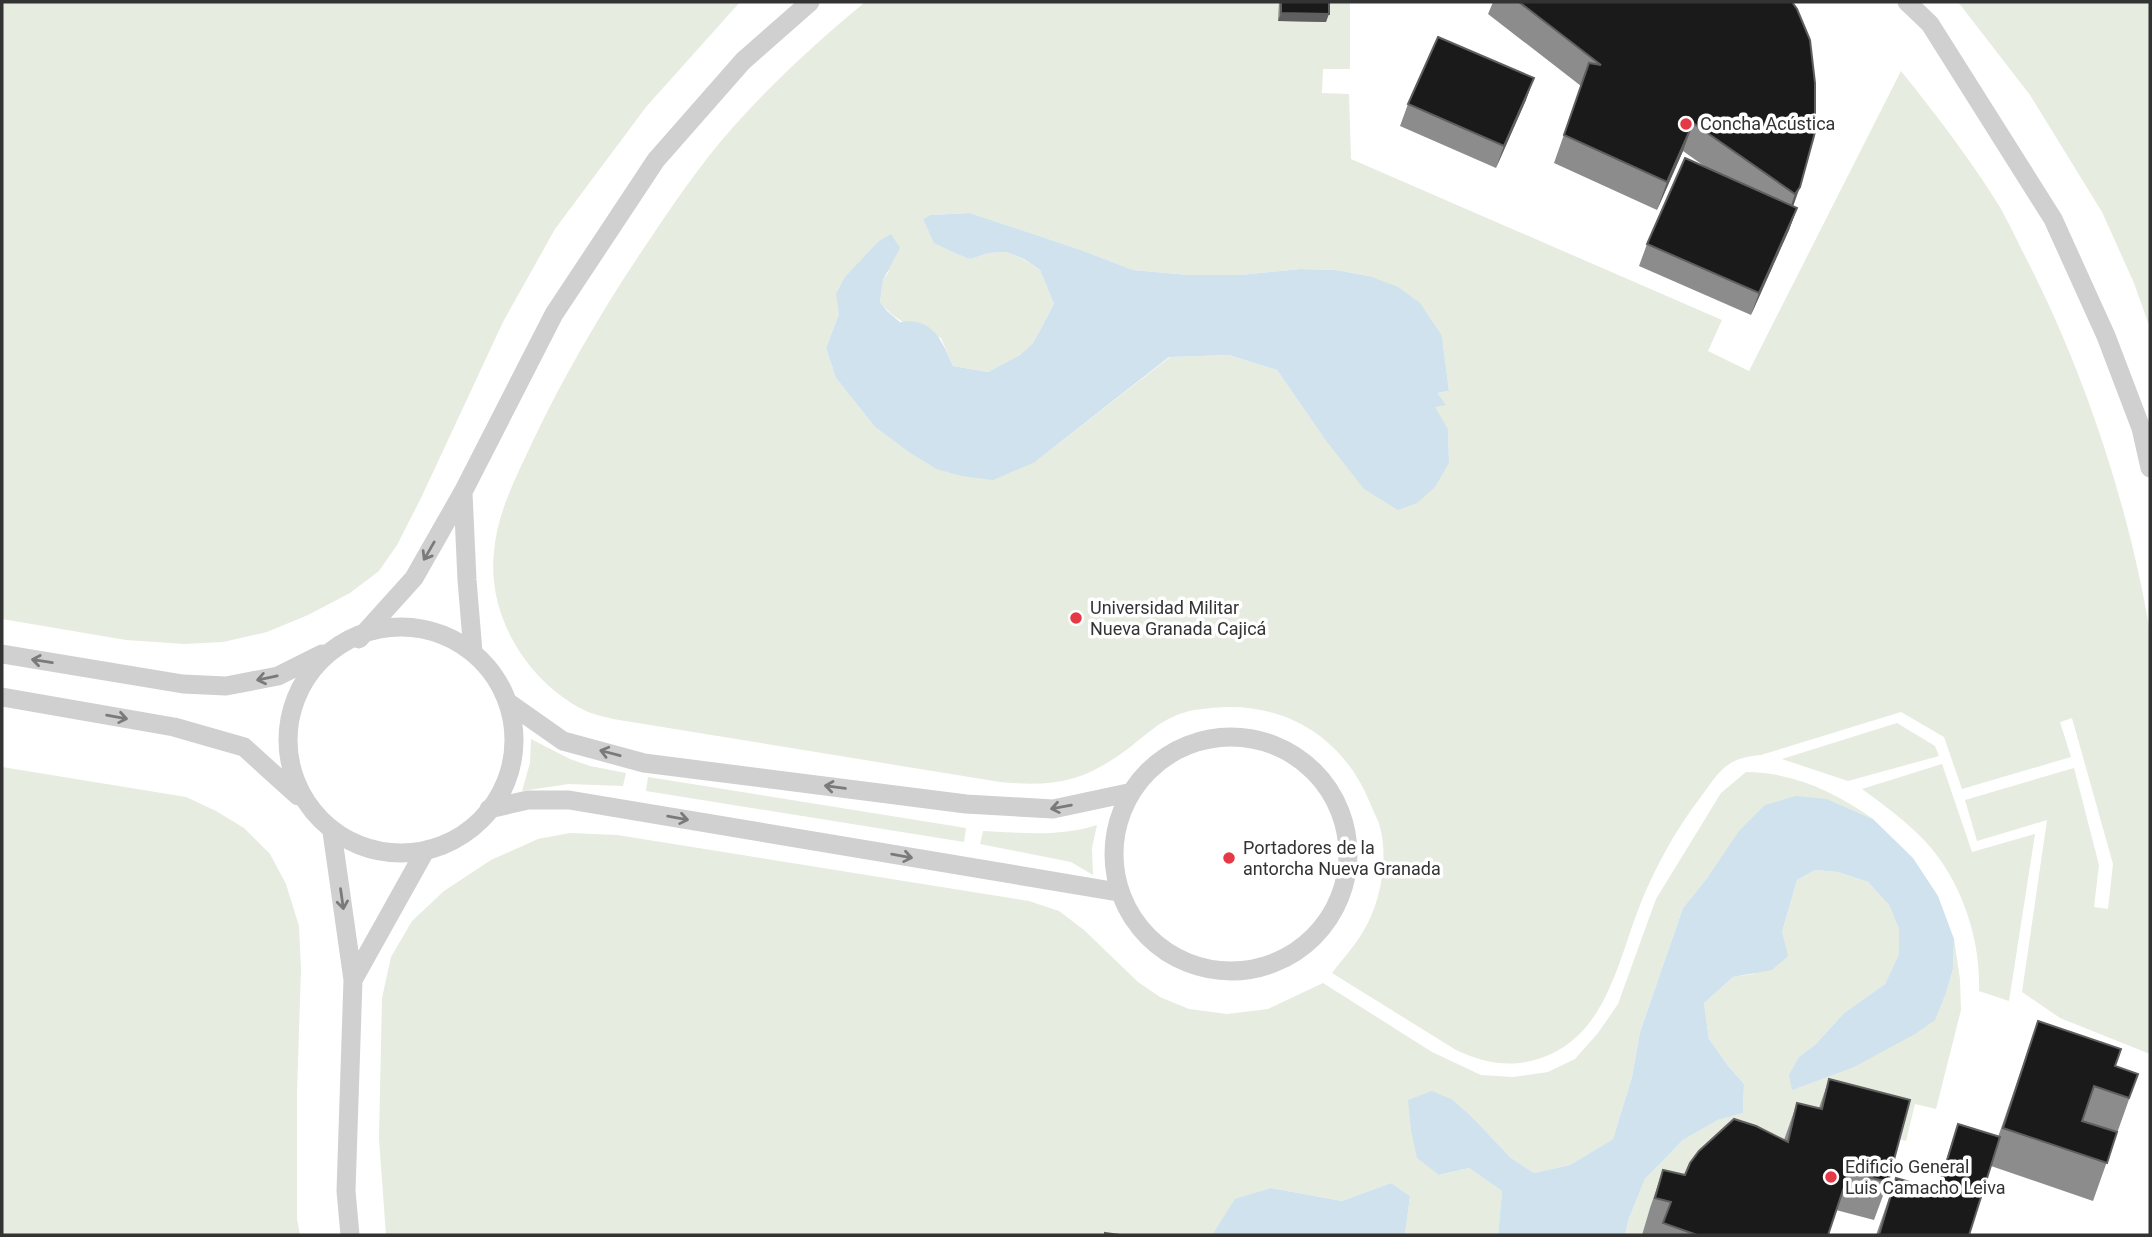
<svg xmlns="http://www.w3.org/2000/svg" width="2152" height="1237" font-family="Roboto,sans-serif">
<style>
.green{fill:#e6ecdf;fill-rule:evenodd}
.water{fill:#cfe2ee}
.lines{fill:none;stroke-linecap:round;stroke-linejoin:round}
.service{stroke:#d0d0d0;stroke-width:19}
.wall{fill:#8c8c8c}
.shaded-wall{fill:#5f5f5f}
.building{fill:#1a1a1a;stroke:#5f5f5f;stroke-width:2}
.oneway{stroke:#7a7a7a}
.poi-dot{fill:#e63946;stroke:#fff;stroke-width:2.5}
.labels{text-anchor:middle;stroke-width:7;stroke-linejoin:round;paint-order:stroke}
.poi-label{font-size:18px;fill:#333;stroke:#fff;text-anchor:start}
</style>
<rect width="100%" height="100%" fill="#fff"/>
<path class="green" d="M2,2H740L646,107L555,229L503,322L421,498L397,545L379,571L350,593L308,615L267,632L223,642L184,644L126,640L2,619Z
M865,2H1279V21L1326,22V2H1350V69H1323L1322,93L1349,94L1351,159L1722,320L1708,351L1749,371L1901,71C1937,116 1971,160 2001,209C2011,227 2020,247 2030,266C2086,377 2130,510 2150,633V1054L2060,1018L2022,992L2047,820L1977,841L1965,800L2074,768L2099,865L2094,907L2108,909L2113,864L2072,718L2060,722L2071,757L1962,789L1944,737L1901,712L1761,755C1725,758 1720,771 1700,798C1675,831 1655,867 1640,905C1617,963 1606,1038 1538,1059C1509,1068 1484,1063 1456,1050L1332,973C1341,961 1353,948 1361,935C1380,906 1389,861 1380,827C1378,819 1373,811 1370,803C1345,741 1291,705 1225,707C1209,708 1192,709 1177,715C1159,722 1144,736 1129,748C1083,782 1056,787 1000,782L613,719C601,716 588,713 578,707C525,677 487,614 494,552C497,513 516,477 532,443C566,371 607,302 652,236C680,194 710,151 745,114C782,74 823,37 865,2ZM970,213L1081,250L1133,270L1189,275H1240L1300,269L1336,270L1369,276L1442,336L1449,391L1437,393L1434,407L1448,429L1449,463L1324,438L1277,370L1229,355L1170,357L1035,462L936,469L910,453L875,427L836,378L826,348L839,314L890,270L883,280L880,302C896,323 918,329 941,338L953,366L988,372L1020,355L1033,343L1054,304L1040,270L1023,259L1006,252L989,253L970,259L959,255L935,243L923,219L931,215Z
M1958,2H2150V328L2134,283L2102,212L2030,95Z
M1897,723L1935,746L1939,756L1848,781L1782,759Z
M531,739L570,759L590,766L626,773L623,786L569,784L522,791L530,763Z
M1942,764L1972,852L2035,834L2009,1001L1979,991C1981,938 1961,880 1925,841C1906,821 1884,805 1862,789Z
M2,767L186,797L216,811L244,828L270,854L286,884L299,926L301,969L297,1093V1219L300,1235H2Z
M1746,772C1792,772 1836,792 1873,819L1827,799L1708,877L1683,908L1640,1032L1632,1077L1613,1139L1570,1165L1534,1173L1511,1158L1472,1117L1453,1100L1440,1175L1469,1168L1502,1191L1498,1235H1405L1410,1196L1391,1183L1342,1201L1271,1188L1235,1200L1212,1235H386L379,1139L382,998L391,957L412,921L444,891L491,860L538,839L570,833L617,835L1029,901L1059,911L1084,930L1138,982L1160,997L1189,1009L1227,1014L1268,1009L1323,983L1432,1052L1481,1075L1513,1077L1548,1072L1575,1059L1598,1033L1618,1004L1656,899L1721,793Z
M648,777L966,828L964,842L646,791Z
M1097,825L1092,848L1093,875L1071,862L980,844L983,831C1022,833 1060,837 1097,825Z
M1815,870L1838,872L1868,882L1889,905L1899,929V954L1885,984L1844,1013L1816,1044L1799,1057L1947,990L1953,969L1954,939L1960,979L1961,1010L1936,1109L1915,1104L1906,1141L1816,1117L1808,1147L1650,1208L1642,1235H1625L1629,1218L1645,1179L1683,1140L1718,1120L1743,1113L1744,1084L1729,1067L1709,1039L1704,1003L1733,977L1753,974L1782,932L1797,880Z"/>
<path class="water" d="M970,213L1081,250L1133,270L1189,275H1240L1300,269L1336,270L1369,276L1398,287L1420,303L1442,336L1449,391L1437,393L1446,405L1435,407L1448,429L1449,463L1435,487L1417,503L1398,510L1364,489L1324,438L1277,370L1229,355L1169,357L1035,462L993,480L962,476L936,469L910,453L875,427L836,378L826,348L839,314L836,294L845,277L879,241L891,234L900,248L883,280L880,302L887,311L900,322C933,317 942,341 953,366L988,372L1020,355L1033,343L1054,304L1040,270L1024,259L1006,252L989,253L970,259L959,255L934,243L923,219L930,215Z
M1796,796L1827,799L1873,819L1913,858L1938,896L1954,939L1953,969L1947,990L1935,1020L1915,1034L1854,1067L1792,1090L1789,1075L1799,1057L1816,1044L1844,1013L1885,984L1899,954V929L1889,905L1868,882L1838,872L1815,870L1797,880L1782,932L1788,956L1772,970L1733,977L1704,1003L1709,1039L1729,1067L1744,1084L1743,1113L1718,1120L1683,1140L1645,1179L1629,1218L1625,1235H1498L1502,1191L1469,1168L1439,1175L1417,1158L1411,1130L1408,1100L1432,1091L1453,1100L1472,1117L1511,1158L1534,1173L1570,1165L1613,1139L1632,1077L1640,1032L1683,908L1708,877L1739,831L1765,805Z
M1391,1183L1410,1196L1405,1235H1212L1235,1199L1271,1188L1342,1201Z"/>
<g class="lines">
<path class="service" d="M1907,2L1930,24L2053,219L2106,336L2141,428L2150,468
M463,493L467,580L473,652
M288 740a113 113 0 1 1 226 0a113 113 0 1 1-226 0Z
M359,639L414,578L463,492L554,314L656,160L743,61L810,2
M2,654L183,684L226,686L278,676L322,654
M2,697L174,727L244,747L298,796
M509,703L563,741L644,763L966,804L1053,809L1128,793
M1114 854a117 117 0 1 1 234 0a117 117 0 1 1-234 0Z
M489,809L528,800H569L1118,892
M332,832L353,980L346,1191L350,1235
M353,980L425,851"/>
</g>
<path class="wall" d="M1279,2H1329L1326,22L1278,21Z
M1493,2H1792L1815,132L1793,206L1797,208L1789,230L1751,315L1639,266L1647,244L1707,168L1683,151L1657,210L1554,163L1581,86L1488,14Z
M1526,100L1496,168L1400,126L1408,104Z
M2038,1021L2115,1066L2138,1074L2093,1201L1991,1166L1969,1235H1876L1896,1178L1936,1190L1958,1124L1998,1137Z
M1829,1079L1888,1182L1874,1220L1836,1210L1828,1235H1642L1650,1208L1663,1170L1685,1175L1784,1140L1797,1103L1819,1108Z"/>
<path class="shaded-wall" d="M1281,13L1329,14L1326,22L1278,21Z
M1534,78L1526,100L1496,168L1504,146Z
M1693,123L1683,151L1657,210L1667,182Z
M1800,187L1790,215L1785,223L1795,194Z
M1797,208L1789,230L1751,315L1759,293Z"/>
<path class="building" d="M1281,2H1329V14L1281,13Z
M1519,2H1792L1797,9L1810,40L1815,83V132L1800,187L1795,194L1693,123L1667,182L1564,135L1589,63L1601,65Z
M1438,37L1534,78L1504,146L1408,104Z
M1685,158L1797,208L1759,293L1647,244Z
M2038,1021L2121,1049L2115,1066L2138,1074L2129,1098L2094,1086L2082,1121L2117,1132L2107,1163L2003,1128Z
M1829,1079L1910,1100L1888,1182L1849,1172L1828,1235H1697L1663,1223L1671,1202L1655,1198L1663,1170L1685,1175L1690,1163L1699,1151L1734,1119L1756,1126L1788,1142L1797,1103L1822,1109Z
M1958,1124L2000,1137L1969,1235H1879L1896,1178L1938,1190Z
M1105,1233L1120,1235H1105Z"/>
<defs><path id="oneway-shaft" d="M-6 0H5M1.5-3L5.5 0L1.5 3" fill="none" stroke-width="1.6" stroke-linecap="round" stroke-linejoin="round" transform="scale(1.75)"/></defs>
<g class="oneway">
<use href="#oneway-shaft" transform="translate(429 551) rotate(120)"/>
<use href="#oneway-shaft" transform="translate(42 661) rotate(-171)"/>
<use href="#oneway-shaft" transform="translate(267 678) rotate(168)"/>
<use href="#oneway-shaft" transform="translate(117 717) rotate(10)"/>
<use href="#oneway-shaft" transform="translate(610 753) rotate(-165)"/>
<use href="#oneway-shaft" transform="translate(835 787) rotate(-173)"/>
<use href="#oneway-shaft" transform="translate(1061 807) rotate(170)"/>
<use href="#oneway-shaft" transform="translate(678 818) rotate(10)"/>
<use href="#oneway-shaft" transform="translate(902 856) rotate(10)"/>
<use href="#oneway-shaft" transform="translate(342 899) rotate(82)"/>
</g>
<g class="poi-dot">
<circle cx="1686" cy="124" r="7"/>
<circle cx="1076" cy="618" r="7"/>
<circle cx="1229" cy="858" r="7"/>
<circle cx="1831" cy="1177" r="7"/>
</g>
<g class="labels">
<g class="poi-label">
<text x="1700" y="130">Concha Acústica</text>
<text x="1090" y="614">Universidad Militar<tspan x="1090" dy="21">Nueva Granada Cajicá</tspan></text>
<text x="1243" y="854">Portadores de la<tspan x="1243" dy="21">antorcha Nueva Granada</tspan></text>
<text x="1845" y="1173">Edificio General<tspan x="1845" dy="21">Luis Camacho Leiva</tspan></text>
</g>
</g>
<rect width="2152" height="1237" fill="none" stroke="#333333" stroke-width="7"/>
</svg>
